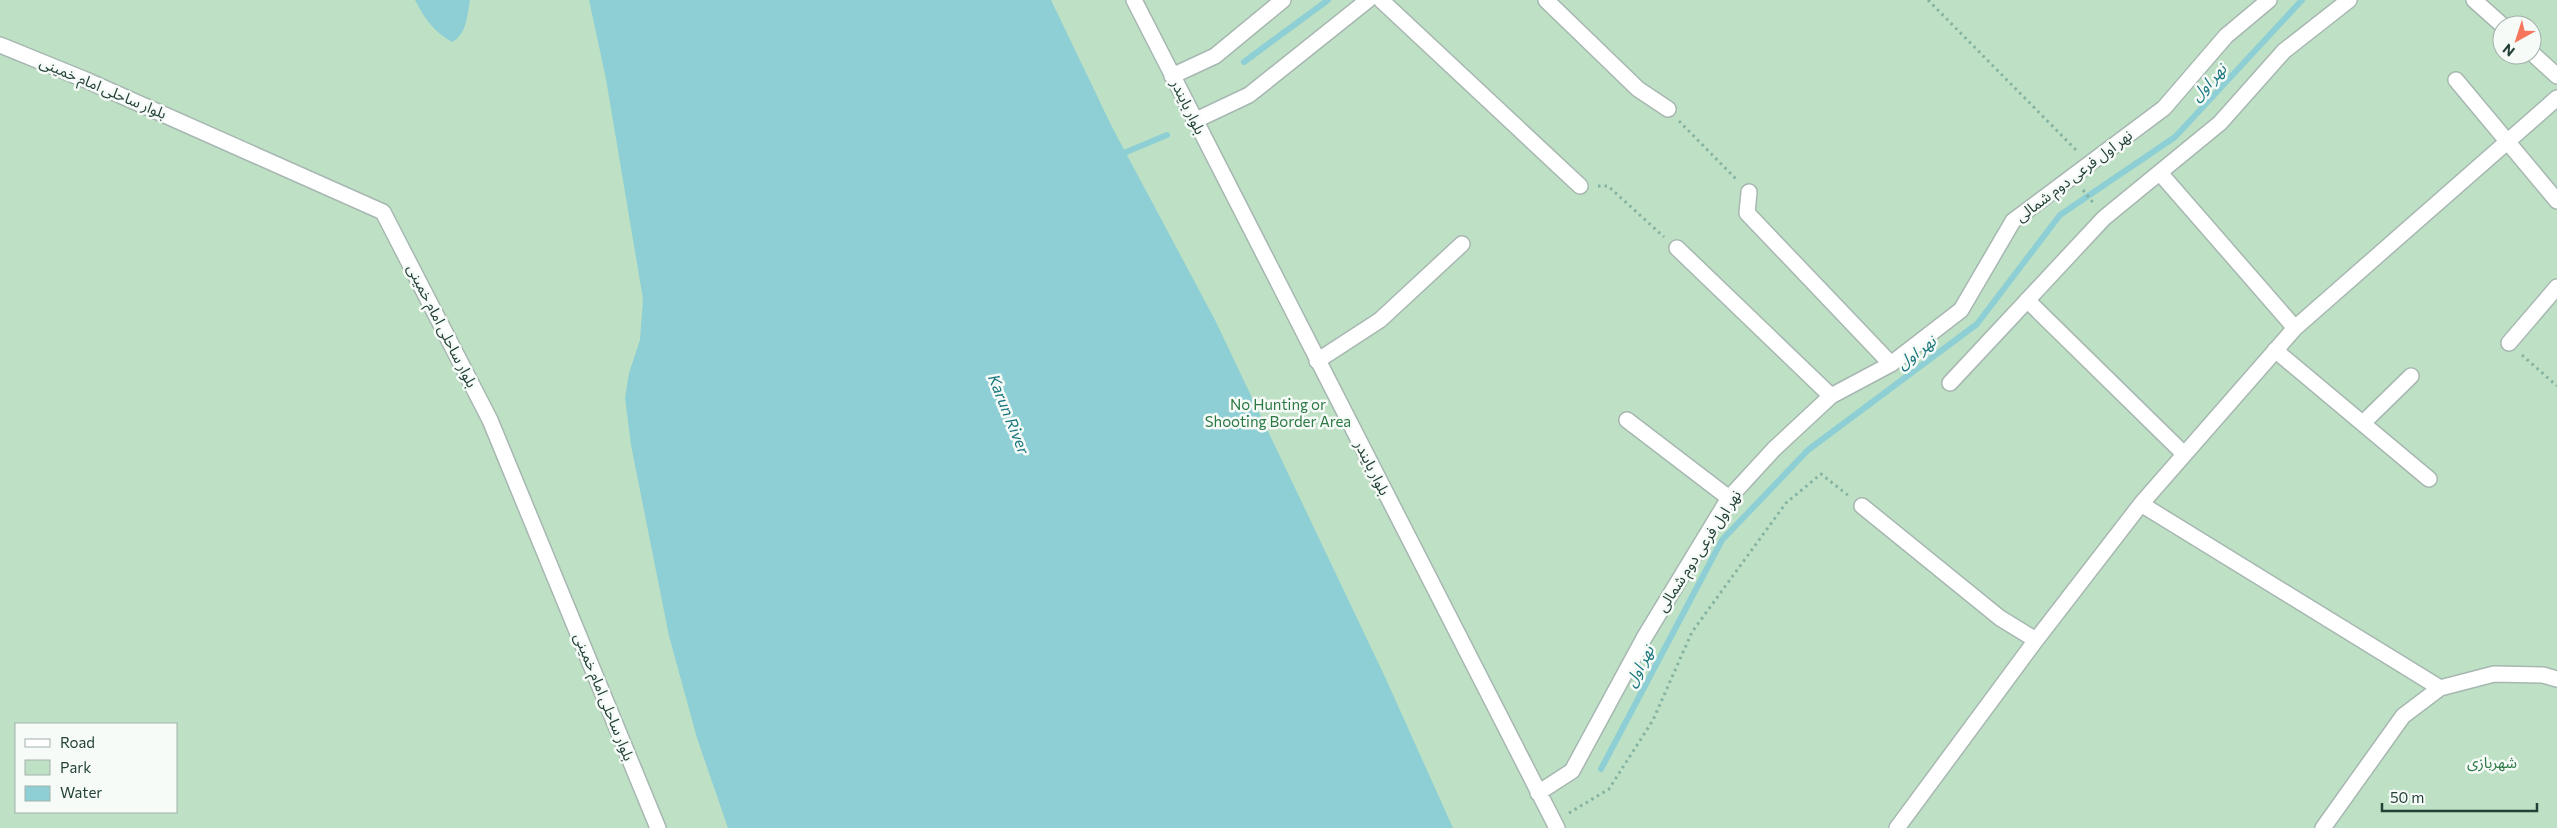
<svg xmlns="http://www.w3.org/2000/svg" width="2557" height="828" font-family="Commissioner,'Noto Sans Arabic',sans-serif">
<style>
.green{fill:#bee0c4;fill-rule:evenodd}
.water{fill:#8dcfd4}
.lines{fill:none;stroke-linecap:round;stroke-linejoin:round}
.stream{stroke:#8dcfd4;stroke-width:6}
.minor-casing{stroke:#a7b7b1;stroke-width:18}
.path{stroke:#85b3a1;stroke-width:3;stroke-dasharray:2.5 4;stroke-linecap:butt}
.minor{stroke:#fff;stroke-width:15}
.labels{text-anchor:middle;stroke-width:5;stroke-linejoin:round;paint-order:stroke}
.street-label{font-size:15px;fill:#234137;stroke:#f6fbf8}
.park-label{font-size:15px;fill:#2c7944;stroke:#f6fbf8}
.water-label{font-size:16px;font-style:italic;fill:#1b777f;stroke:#f6fbf8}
</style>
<rect width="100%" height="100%" fill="#e5efea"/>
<path class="green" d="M0,0H2557V828H0ZM2502,25H2532V55H2502ZM16,724H176V812H16Z"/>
<path class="water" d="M415,0H470C467,16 467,34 452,42C434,32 424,18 415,0Z
M589,0H1051L1112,127L1215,320L1385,677L1453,828H728L697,738L669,636L631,445L625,398L629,373L640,340L643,299L606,79Z"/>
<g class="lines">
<path class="stream" d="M1244,62L1328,0
M1119,155L1167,135
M1601,769L1722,540L1808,450L1977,324L2060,215L2175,137L2302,0"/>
<defs>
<path id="minor" d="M1134,0L1557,828
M1381,0L1580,186
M1546,0L1638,89L1668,109
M2474,0L2502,25
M0,45L86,80L383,212L490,420L658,828
M2532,53L2557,76
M1172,76L1215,56L1283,0
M2456,80L2557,201
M1194,121L1249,95L1368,0
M2160,173L2295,328
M1749,192L1747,213L1891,364
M1677,248L1831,396
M2027,300L2184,454
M2509,343L2557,287
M2275,350L2429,479
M1317,361L1380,320L1462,244
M1950,383L2104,218L2220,123L2284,51L2349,0
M1627,420L1729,498
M2363,423L2411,376
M2141,504L2440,688
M1862,506L2000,618L2036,640
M1538,793L1572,771L1644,638L1729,498L1774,449L1831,396L1891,364L1961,310L2013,221L2164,108L2226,36L2269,0
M1897,828L2036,640L2141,504L2295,328L2557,98
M2323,828L2403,716L2440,688L2494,674L2543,675L2557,679"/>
</defs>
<use href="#minor" class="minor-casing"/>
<path class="path" d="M1928,0L2077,151
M1679,121L1738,181
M1598,186H1608L1664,237
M2083,190L2095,205
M2522,355L2557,386
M1569,813L1609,789L1653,720L1692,632L1786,503L1821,474L1849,496"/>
<use href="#minor" class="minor"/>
</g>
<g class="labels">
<g class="street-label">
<text transform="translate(103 88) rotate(23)" y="5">بلوار ساحلی امام خمینی</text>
<text transform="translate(1188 107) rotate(64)" y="5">بلوار بایندر</text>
<text transform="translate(2074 176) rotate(-37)" y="5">نهر اول فرعی دوم شمالی</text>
<text transform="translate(442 326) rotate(63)" y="5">بلوار ساحلی امام خمینی</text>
<text transform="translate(1372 468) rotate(63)" y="5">بلوار بایندر</text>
<text transform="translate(1699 551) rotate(-57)" y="5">نهر اول فرعی دوم شمالی</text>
<text transform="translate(604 697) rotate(68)" y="5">بلوار ساحلی امام خمینی</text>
</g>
<g class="park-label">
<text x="1278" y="410">No Hunting or<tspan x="1278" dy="17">Shooting Border Area</tspan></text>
<text x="2492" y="768">شهربازی</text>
</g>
<g class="water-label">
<text transform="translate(2208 82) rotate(-47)" y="6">نهر اول</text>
<text transform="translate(1916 352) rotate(-37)" y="6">نهر اول</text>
<text transform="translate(1009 414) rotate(68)" y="6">Karun River</text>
<text transform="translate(1639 666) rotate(-62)" y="6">نهر اول</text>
</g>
</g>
<rect x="15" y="723" width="162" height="90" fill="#f6fbf8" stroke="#a2b1ab"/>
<rect x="25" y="739" width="25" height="8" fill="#ffffff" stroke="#a2b1ab"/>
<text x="60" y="748" font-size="15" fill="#234137">Road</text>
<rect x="25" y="760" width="25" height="15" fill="#bee0c4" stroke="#a2b1ab"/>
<text x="60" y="773" font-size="15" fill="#234137">Park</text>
<rect x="25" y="786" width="25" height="15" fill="#8dcfd4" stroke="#a2b1ab"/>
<text x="60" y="798" font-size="15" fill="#234137">Water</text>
<g transform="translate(2517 40) rotate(219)"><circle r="24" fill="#f6fbf8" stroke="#a2b1ab"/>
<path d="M0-4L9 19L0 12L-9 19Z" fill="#f5765d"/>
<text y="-8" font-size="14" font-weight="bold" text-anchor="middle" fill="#234137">N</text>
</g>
<path d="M2382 803v8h155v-8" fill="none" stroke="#234137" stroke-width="2.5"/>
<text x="2390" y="803" font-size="15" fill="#234137" stroke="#f6fbf8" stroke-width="4" paint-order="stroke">50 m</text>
</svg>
